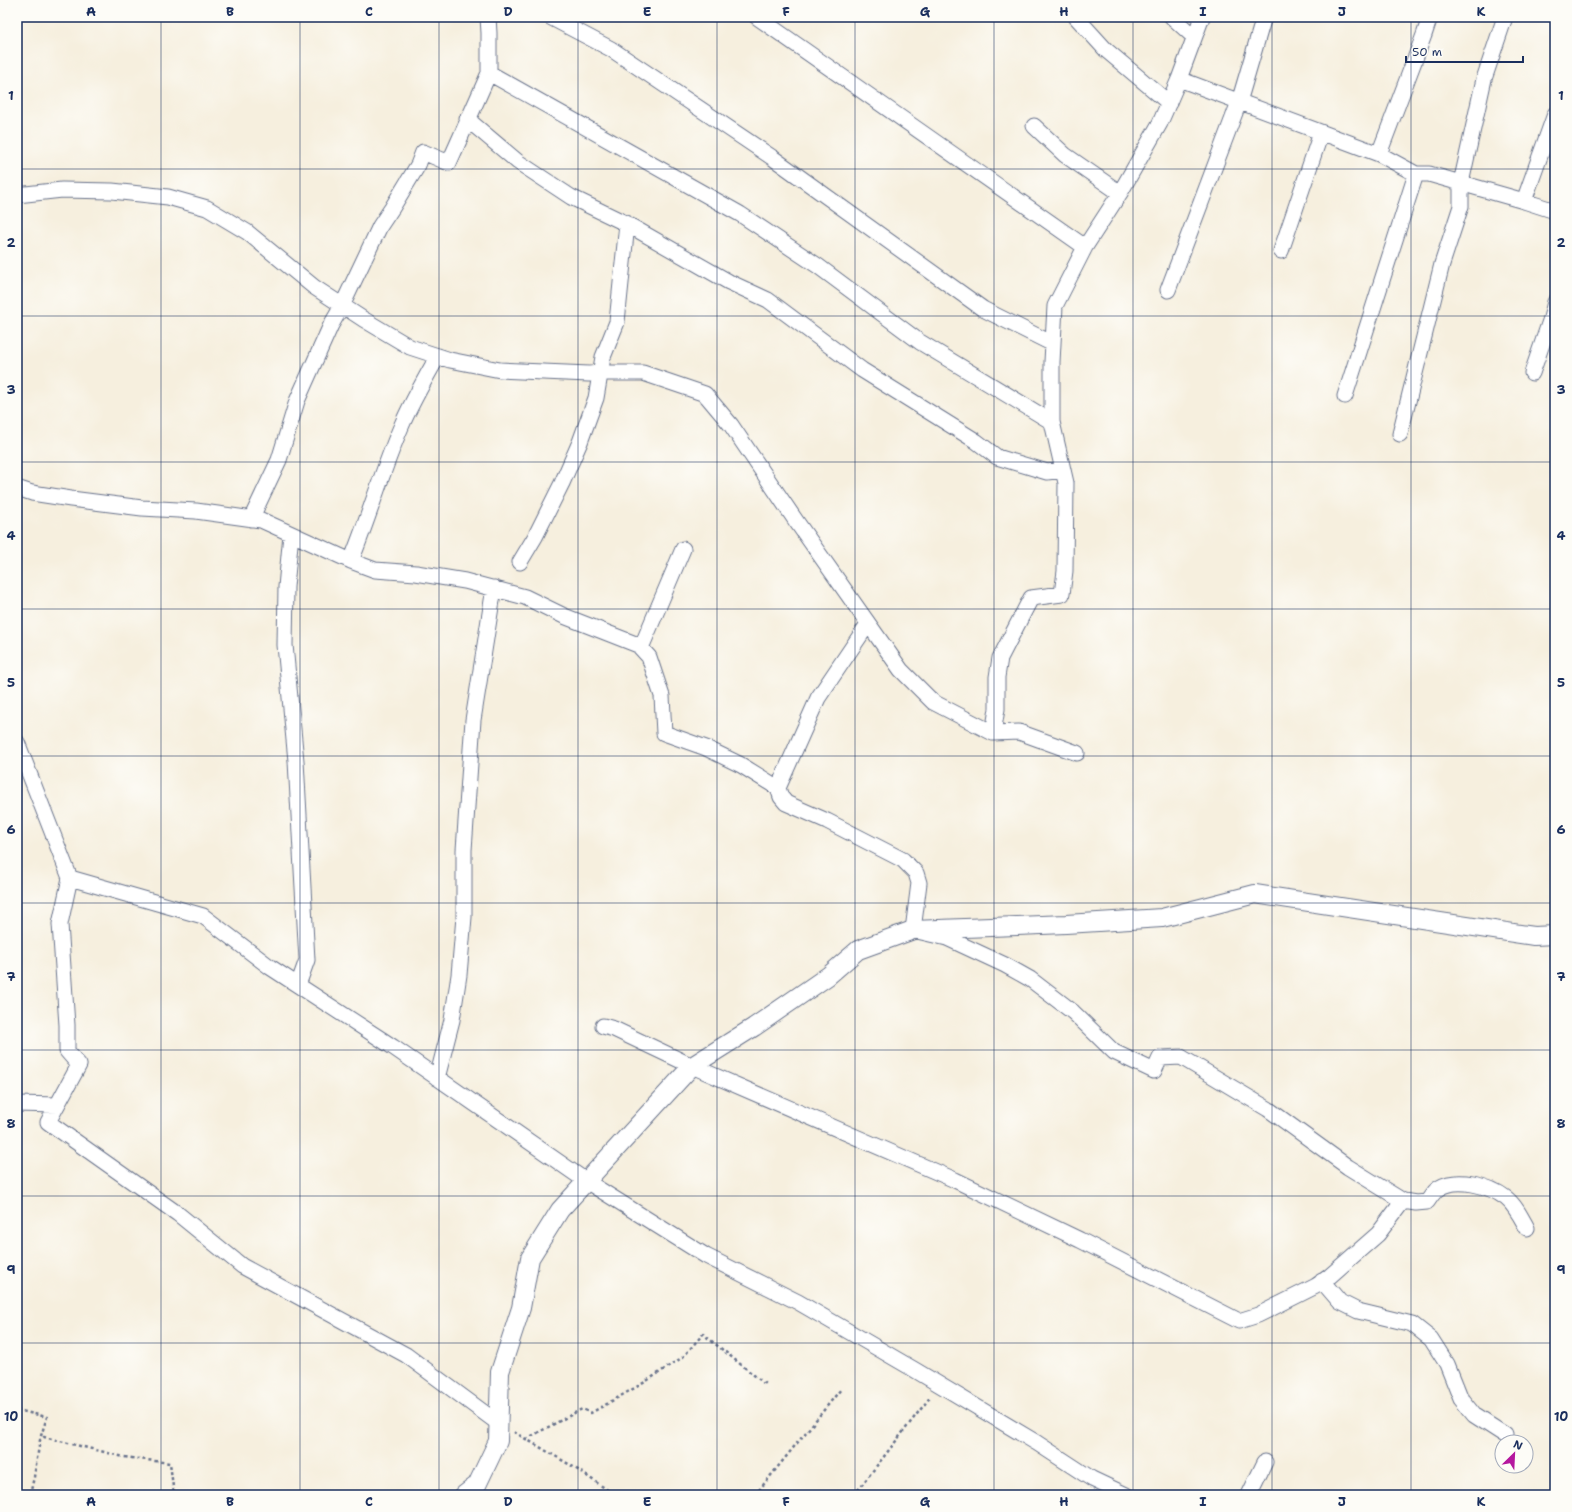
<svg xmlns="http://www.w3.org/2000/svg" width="1572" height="1512" font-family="'Shantell Sans',sans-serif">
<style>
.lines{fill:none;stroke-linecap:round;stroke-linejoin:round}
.minor-casing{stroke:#68728b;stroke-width:17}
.tertiary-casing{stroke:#68728b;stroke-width:20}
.path{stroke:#68728b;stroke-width:2.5;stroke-dasharray:3 3;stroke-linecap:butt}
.minor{stroke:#fff;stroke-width:15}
.tertiary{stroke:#fff;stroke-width:18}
.grid{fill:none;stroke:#1b2f5e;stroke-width:1;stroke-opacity:0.55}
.neatline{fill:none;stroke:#1b2f5e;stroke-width:1.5}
.grid-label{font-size:13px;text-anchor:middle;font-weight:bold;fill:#1b2f5e}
</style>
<rect width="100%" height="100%" fill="#fdfcf7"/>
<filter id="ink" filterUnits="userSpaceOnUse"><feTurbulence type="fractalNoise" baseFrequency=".025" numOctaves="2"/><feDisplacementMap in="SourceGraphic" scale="8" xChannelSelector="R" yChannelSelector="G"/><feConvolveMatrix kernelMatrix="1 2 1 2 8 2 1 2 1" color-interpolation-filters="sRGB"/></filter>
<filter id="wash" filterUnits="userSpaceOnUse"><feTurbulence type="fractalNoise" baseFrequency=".012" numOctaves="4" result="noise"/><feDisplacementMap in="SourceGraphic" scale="16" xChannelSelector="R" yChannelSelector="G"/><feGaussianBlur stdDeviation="0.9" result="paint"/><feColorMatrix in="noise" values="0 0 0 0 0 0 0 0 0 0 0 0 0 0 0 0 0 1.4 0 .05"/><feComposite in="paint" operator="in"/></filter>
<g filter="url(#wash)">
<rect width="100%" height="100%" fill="#f6efde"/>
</g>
<g filter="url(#ink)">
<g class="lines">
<defs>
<path id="minor" d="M550,17L611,49L773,158L983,309L1053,344
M757,17L1085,247
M1076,17L1106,50L1169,103
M1172,17L1194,37
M489,73L740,214L818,266L920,342L1052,422
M1179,79L1379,154L1416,174H1429L1524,201L1555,211
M467,119L518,162L571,197L627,224L729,282L768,300L862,370L976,441L997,457L1047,472L1063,470
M1034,126L1065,155L1120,193
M1379,154L1424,35L1430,17
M17,195L62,190L112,191L168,197L207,208L247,232L314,287L363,319L410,347L450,360L500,370L589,374L600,373H643L705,394L731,425L796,521L901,670L933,702L993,733L1019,732L1077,753
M1524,201L1555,114
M1281,251L1321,133
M1168,290L1239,102L1264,17
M1532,373L1551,318L1555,302
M1345,396L1416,174
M1400,434L1442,264L1461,206V183L1484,79L1505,17
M17,488L32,493L71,499L142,508L196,511L261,520L351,561L375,570L416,573L465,581L525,597L564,616L638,645L649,657L662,696L664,733L706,748L741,765L778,788
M251,519L279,460L297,401L331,325L342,306L380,226L392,208L418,165L423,152L449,163L489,73V33L488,17
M291,534L286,587L285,645L296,761L307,960L298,985
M351,561C369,517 382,471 401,427C411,403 425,379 438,356
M520,562L535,537L562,483L580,442L596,398L603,357L617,322L627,224
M868,624L818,698L778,788L781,797L786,803L827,821L903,860L916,873L919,883L913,930L947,938L1005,965L1030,979L1073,1012L1114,1052L1154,1071L1160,1058L1181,1057L1268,1109L1348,1167L1403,1201L1416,1203L1427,1202C1430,1198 1434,1191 1439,1188C1457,1177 1489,1185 1506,1198C1515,1205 1521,1217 1527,1228
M641,648L683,549
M993,733L997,709V677L1000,658L1031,598L1062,594L1065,571L1066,483L1052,422V362L1055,306L1085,247L1120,193L1160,123L1179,79L1202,17
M17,742L70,878L60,924L67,1025V1051L79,1065L48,1122L178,1214L242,1266L406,1355L498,1423
M70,878L203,916L270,967L393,1047L586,1181L706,1256L798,1302L915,1370L1037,1443L1092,1479L1126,1495
M603,1026L614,1029L692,1066L955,1180L1080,1240L1239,1321L1258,1315L1316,1286L1330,1276L1378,1234L1403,1201
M437,1078L452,1020L459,975L464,917V850L473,720L494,588
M17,1104L57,1105
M1322,1281L1340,1302L1358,1311L1412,1324L1431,1339L1447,1364L1461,1399L1474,1415L1505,1435
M1249,1495L1265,1462"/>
<path id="tertiary" d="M464,1495L477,1485L498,1441L500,1372L521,1308L530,1258L560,1210L692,1066L754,1027L828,976L858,950L913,930L1066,924L1162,918L1255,894L1534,936L1555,935"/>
</defs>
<use href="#minor" class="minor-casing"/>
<use href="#tertiary" class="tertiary-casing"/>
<path class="path" d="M17,1410L47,1417L40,1439
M514,1432L572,1466L615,1495
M526,1439L582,1409L591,1413L645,1382L683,1357L703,1334L765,1384
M30,1495L34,1477L40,1440L44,1437L124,1457L170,1463L174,1495
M755,1495L841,1389
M854,1495L931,1396
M1077,1495L1082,1490"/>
<use href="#minor" class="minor"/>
<use href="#tertiary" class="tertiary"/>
</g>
</g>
<path class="grid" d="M161,17V1495M300,17V1495M439,17V1495M578,17V1495M717,17V1495M855,17V1495M994,17V1495M1133,17V1495M1272,17V1495M1411,17V1495M17,169H1555M17,316H1555M17,462H1555M17,609H1555M17,756H1555M17,903H1555M17,1050H1555M17,1196H1555M17,1343H1555"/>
<rect width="1572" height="1512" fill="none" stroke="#fdfcf7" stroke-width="44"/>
<g transform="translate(1514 1454) rotate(24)"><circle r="19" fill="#fdfcf7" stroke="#a3aaba"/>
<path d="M0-3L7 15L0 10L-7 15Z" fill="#b5179e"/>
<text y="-6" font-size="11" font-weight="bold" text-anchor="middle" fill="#1b2f5e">N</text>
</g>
<path d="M1406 56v6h117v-6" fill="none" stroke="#1b2f5e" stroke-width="2"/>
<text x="1412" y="56" font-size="12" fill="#1b2f5e" stroke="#fdfcf7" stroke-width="3" paint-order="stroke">50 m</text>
<rect x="22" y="22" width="1528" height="1468" class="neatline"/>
<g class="grid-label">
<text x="91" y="16">A</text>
<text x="230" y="16">B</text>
<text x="369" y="16">C</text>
<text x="508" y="16">D</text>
<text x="647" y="16">E</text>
<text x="786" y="16">F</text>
<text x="925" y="16">G</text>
<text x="1064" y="16">H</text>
<text x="1203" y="16">I</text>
<text x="1342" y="16">J</text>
<text x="1481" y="16">K</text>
<text x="11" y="100">1</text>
<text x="1561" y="100">1</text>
<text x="11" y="247">2</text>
<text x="1561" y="247">2</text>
<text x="11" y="394">3</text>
<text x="1561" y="394">3</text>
<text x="11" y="540">4</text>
<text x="1561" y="540">4</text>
<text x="11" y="687">5</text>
<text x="1561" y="687">5</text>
<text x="11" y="834">6</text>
<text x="1561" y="834">6</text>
<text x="11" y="981">7</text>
<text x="1561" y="981">7</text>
<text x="11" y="1128">8</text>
<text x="1561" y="1128">8</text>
<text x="11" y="1274">9</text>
<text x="1561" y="1274">9</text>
<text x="11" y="1421">10</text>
<text x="1561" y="1421">10</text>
<text x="91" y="1506">A</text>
<text x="230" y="1506">B</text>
<text x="369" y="1506">C</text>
<text x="508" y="1506">D</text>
<text x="647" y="1506">E</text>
<text x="786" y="1506">F</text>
<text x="925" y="1506">G</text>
<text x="1064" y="1506">H</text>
<text x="1203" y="1506">I</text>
<text x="1342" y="1506">J</text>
<text x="1481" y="1506">K</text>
</g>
</svg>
